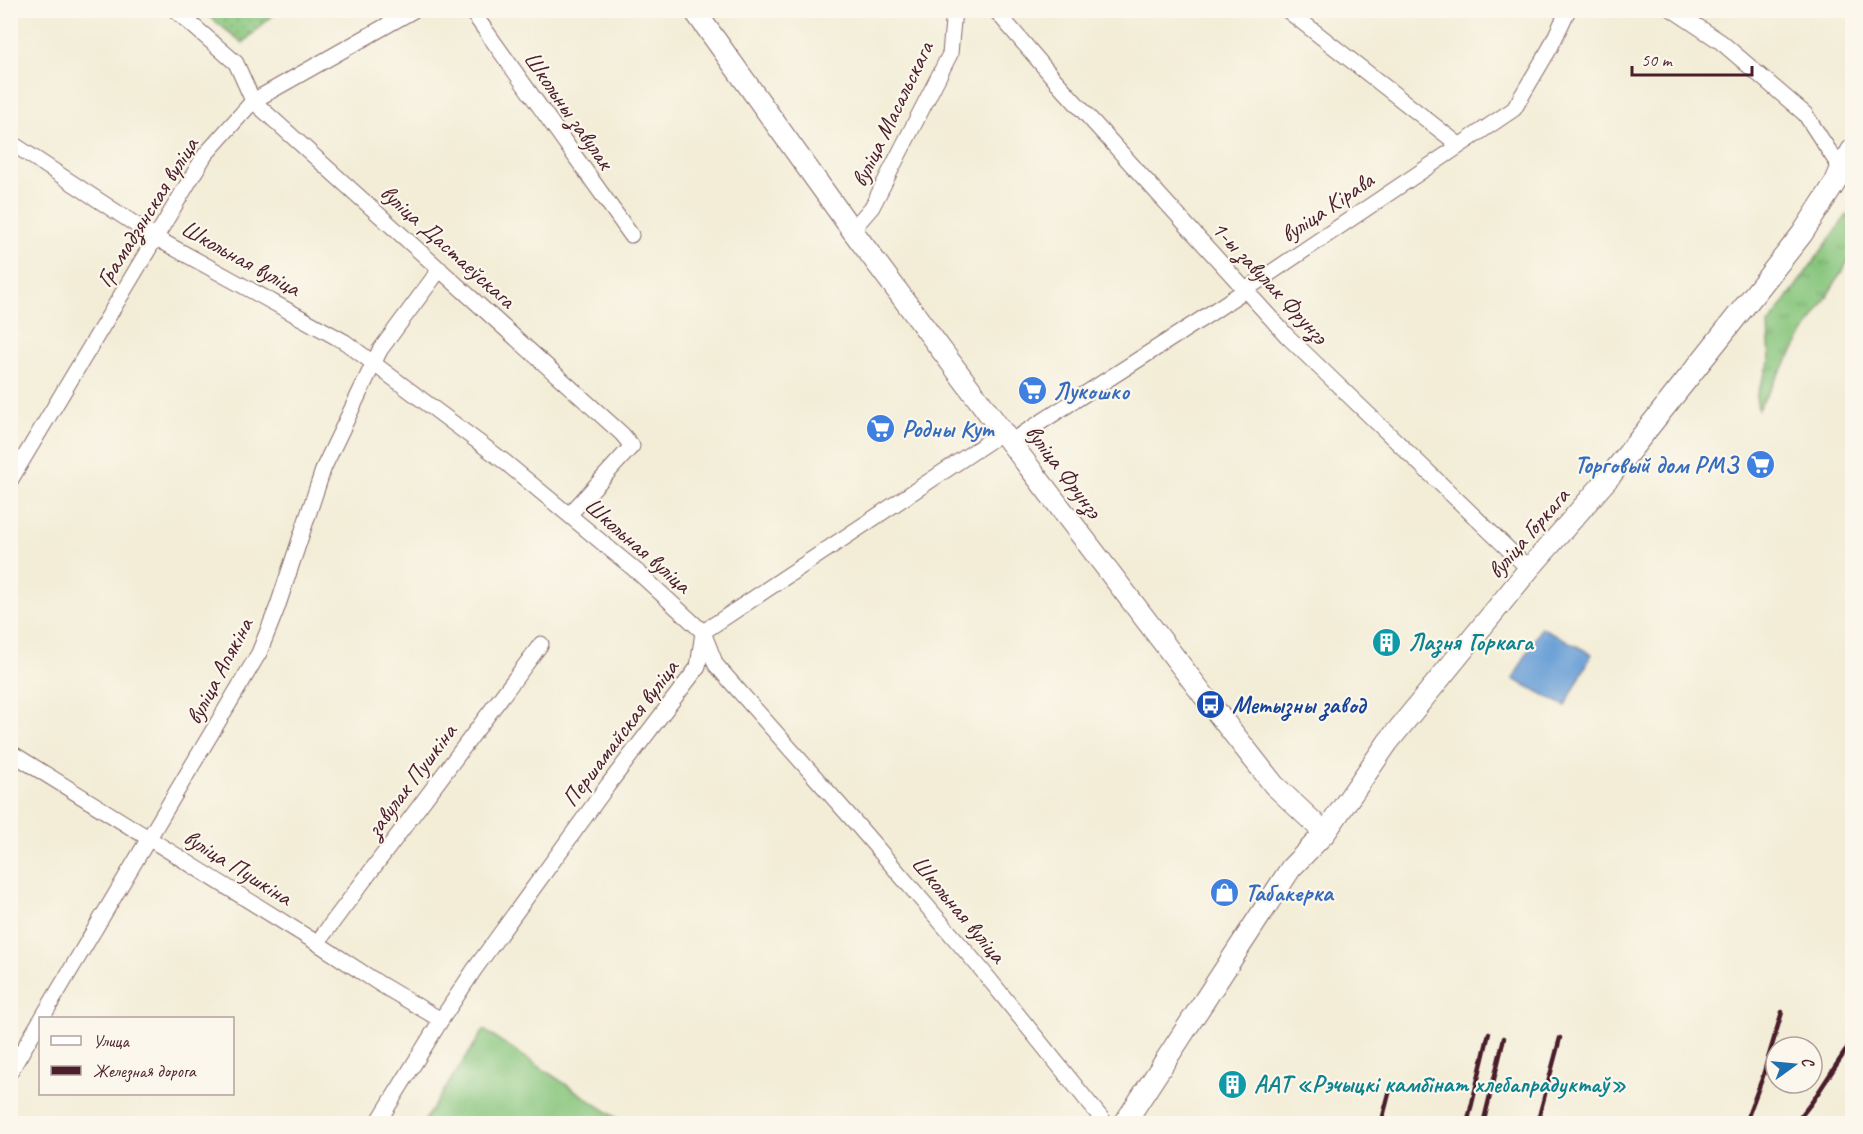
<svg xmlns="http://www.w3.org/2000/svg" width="1863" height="1134" font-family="Caveat,sans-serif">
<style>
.grass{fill:url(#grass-tufts);stroke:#687254;stroke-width:1.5}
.park{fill:url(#park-dots);stroke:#687254;stroke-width:1.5}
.garden{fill:#86c57c;stroke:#687254;stroke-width:1.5}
.water{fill:#699fd6;stroke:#5a5f80;stroke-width:1.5}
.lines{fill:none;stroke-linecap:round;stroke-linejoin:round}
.street-casing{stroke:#856767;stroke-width:17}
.secondary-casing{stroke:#856767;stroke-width:23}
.street{stroke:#fff;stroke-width:15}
.secondary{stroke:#fff;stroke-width:21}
.rail{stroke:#4a1f2b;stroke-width:4.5}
.labels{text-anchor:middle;stroke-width:4.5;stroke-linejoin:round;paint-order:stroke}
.street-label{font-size:24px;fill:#4a1f2b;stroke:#fbf7ec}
.shop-label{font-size:24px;font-weight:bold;fill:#366cbe;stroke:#fbf7ec;text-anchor:start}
.culture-label{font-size:24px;font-weight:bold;fill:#0d838f;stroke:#fbf7ec;text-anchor:start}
.transit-label{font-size:24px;font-weight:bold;fill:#164399;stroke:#fbf7ec;text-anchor:start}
</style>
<defs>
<pattern id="grass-tufts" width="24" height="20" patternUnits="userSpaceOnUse" patternTransform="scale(1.5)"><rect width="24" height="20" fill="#86c57c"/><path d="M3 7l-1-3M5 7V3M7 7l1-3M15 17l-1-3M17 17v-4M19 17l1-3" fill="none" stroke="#709f66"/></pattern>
<pattern id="park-dots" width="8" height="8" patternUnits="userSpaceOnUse" patternTransform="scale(1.5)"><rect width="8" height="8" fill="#86c57c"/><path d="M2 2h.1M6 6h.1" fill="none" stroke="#709f66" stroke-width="1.8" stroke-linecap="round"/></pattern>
</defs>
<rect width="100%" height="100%" fill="#fbf7ec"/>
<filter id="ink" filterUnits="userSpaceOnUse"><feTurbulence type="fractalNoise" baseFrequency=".0167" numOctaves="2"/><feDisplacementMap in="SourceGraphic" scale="12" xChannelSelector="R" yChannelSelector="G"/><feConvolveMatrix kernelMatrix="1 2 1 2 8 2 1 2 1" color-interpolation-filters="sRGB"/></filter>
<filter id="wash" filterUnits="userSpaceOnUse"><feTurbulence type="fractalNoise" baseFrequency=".008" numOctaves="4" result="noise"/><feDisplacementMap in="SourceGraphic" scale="24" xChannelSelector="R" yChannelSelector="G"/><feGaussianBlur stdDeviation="1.35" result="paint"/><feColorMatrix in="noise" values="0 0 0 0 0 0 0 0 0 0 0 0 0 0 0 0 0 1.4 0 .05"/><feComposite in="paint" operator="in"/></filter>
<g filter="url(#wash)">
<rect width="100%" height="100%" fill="#f3edd7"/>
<path class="grass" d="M1847,215L1852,218V255L1758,409L1756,397L1770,361L1768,325Z"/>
<path class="park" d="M202,11H276L243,43Z"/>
<path class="garden" d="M484,1030L624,1123H427L424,1121Z"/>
<path class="water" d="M1541,627L1592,654L1565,706L1513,679Z"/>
</g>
<g filter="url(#ink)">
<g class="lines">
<defs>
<path id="street" d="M175,10L236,63L253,101L622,434L632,446L569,515
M471,10L631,235
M993,10L997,12L1056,81L1287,336L1529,569
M1287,10L1459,145
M1673,10L1721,42L1805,114L1841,169
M10,142L156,238L345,342L505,462L640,574L703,632L716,665L853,820L981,969L1106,1124
M852,230L872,207L950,54L954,10
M1010,442L1211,313L1514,109L1550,48L1568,10
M10,481L205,155L253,101L414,10
M10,752L317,943L380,984L441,1020
M317,943L541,644
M42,1018L259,653L277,608L324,467L380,350L440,269
M10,1072L40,1021
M377,1124L441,1020L474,970L608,785L698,667L703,632L1003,432"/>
<path id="secondary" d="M694,10L852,230L1010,442L1211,705L1274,785L1325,833
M1124,1124L1291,868L1325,833L1388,742L1529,569L1611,475L1802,234L1835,183L1841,169L1852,150"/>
</defs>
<use href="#street" class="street-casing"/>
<use href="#secondary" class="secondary-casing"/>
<use href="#street" class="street"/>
<use href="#secondary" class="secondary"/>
<path class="rail" d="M1381,1124L1391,1086
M1467,1124L1489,1033
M1483,1124L1504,1038
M1537,1124L1560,1038
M1745,1124L1762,1079L1782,1012
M1795,1124L1812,1102L1852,1041"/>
</g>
</g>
<defs>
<symbol id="supermarket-disc" viewBox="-11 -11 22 22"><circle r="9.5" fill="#3f7fe0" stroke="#fbf7ec"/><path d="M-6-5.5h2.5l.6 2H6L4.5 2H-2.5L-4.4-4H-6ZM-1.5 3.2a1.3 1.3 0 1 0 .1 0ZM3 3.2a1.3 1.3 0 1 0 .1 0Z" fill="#fff"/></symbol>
<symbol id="building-disc" viewBox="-11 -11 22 22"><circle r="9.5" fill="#0f9aa8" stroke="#fbf7ec"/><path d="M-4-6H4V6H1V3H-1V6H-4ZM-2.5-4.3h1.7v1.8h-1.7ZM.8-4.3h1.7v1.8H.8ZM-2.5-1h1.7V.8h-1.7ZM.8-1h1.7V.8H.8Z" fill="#fff"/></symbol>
<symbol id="bus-disc" viewBox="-11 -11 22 22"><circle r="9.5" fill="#1a4fb4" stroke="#fbf7ec"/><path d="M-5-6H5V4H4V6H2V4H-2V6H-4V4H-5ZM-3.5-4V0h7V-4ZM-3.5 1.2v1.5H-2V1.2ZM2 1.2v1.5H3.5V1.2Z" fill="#fff"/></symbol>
<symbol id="shop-disc" viewBox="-11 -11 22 22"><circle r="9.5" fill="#3f7fe0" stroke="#fbf7ec"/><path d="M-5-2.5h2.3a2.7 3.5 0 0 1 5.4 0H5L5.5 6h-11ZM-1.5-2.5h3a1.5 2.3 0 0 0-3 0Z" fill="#fff"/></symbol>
</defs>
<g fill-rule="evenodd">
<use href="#supermarket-disc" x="1016" y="374" width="33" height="33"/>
<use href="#supermarket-disc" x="864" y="412" width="33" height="33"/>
<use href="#supermarket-disc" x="1744" y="448" width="33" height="33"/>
<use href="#building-disc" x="1370" y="626" width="33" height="33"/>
<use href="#bus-disc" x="1194" y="688" width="33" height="33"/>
<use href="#shop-disc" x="1208" y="876" width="33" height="33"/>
<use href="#building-disc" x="1216" y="1068" width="33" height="33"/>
</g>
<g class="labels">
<g class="street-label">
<text transform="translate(569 110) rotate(55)" y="8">Школьны завулак</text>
<text transform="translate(892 114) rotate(-64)" y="8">вуліца Масальскага</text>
<text transform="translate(1327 207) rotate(-34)" y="8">вуліца Кірава</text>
<text transform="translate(147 212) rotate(-58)" y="8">Грамадзянская вуліца</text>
<text transform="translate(448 246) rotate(42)" y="8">вуліца Дастаеўскага</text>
<text transform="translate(241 258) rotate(29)" y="8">Школьная вуліца</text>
<text transform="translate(1270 282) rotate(47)" y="8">1-ы завулак Фрунзэ</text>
<text transform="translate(1064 471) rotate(53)" y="8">вуліца Фрунзэ</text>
<text transform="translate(1528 533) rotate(-49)" y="8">вуліца Горкага</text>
<text transform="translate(638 545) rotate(41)" y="8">Школьная вуліца</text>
<text transform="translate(219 671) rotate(-62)" y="8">вуліца Апякіна</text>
<text transform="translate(620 733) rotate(-53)" y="8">Першамайская вуліца</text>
<text transform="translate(411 780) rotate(-53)" y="8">завулак Пушкіна</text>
<text transform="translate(238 867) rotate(32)" y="8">вуліца Пушкіна</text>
<text transform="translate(959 909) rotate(50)" y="8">Школьная вуліца</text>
</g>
<g class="shop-label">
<text x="1053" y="399">Лукошко</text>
<text x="902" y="437">Родны Кут</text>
<text x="1739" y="473" text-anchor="end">Торговый дом РМЗ</text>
<text x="1245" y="901">Табакерка</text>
</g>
<g class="culture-label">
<text x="1408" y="650">Лазня Горкага</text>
<text x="1254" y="1092">ААТ «Рэчыцкі камбінат хлебапрадуктаў»</text>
</g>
<g class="transit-label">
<text x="1232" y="713">Метызны завод</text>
</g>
</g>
<rect width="1863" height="1134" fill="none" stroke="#fbf7ec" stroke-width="36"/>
<rect x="39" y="1017" width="195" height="78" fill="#fbf7ec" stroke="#b4a19f" stroke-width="1.5"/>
<rect x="51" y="1036" width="30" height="9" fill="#ffffff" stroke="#b4a19f" stroke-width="1.5"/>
<text x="93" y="1047" font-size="18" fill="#4a1f2b">Улица</text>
<rect x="51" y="1066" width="30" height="9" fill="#4a1f2b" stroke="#b4a19f" stroke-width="1.5"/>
<text x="93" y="1077" font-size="18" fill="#4a1f2b">Железная дорога</text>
<g transform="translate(1794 1065) rotate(75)"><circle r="28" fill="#fbf7ec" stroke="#b4a19f" stroke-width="1.5"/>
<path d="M0-4.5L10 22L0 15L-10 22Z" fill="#1f6fb2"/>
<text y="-9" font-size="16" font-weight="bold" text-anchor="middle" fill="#4a1f2b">С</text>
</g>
<path d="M1632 66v9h120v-9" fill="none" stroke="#4a1f2b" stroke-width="3"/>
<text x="1641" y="66" font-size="18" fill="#4a1f2b" stroke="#fbf7ec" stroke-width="4.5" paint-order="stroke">50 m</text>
</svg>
